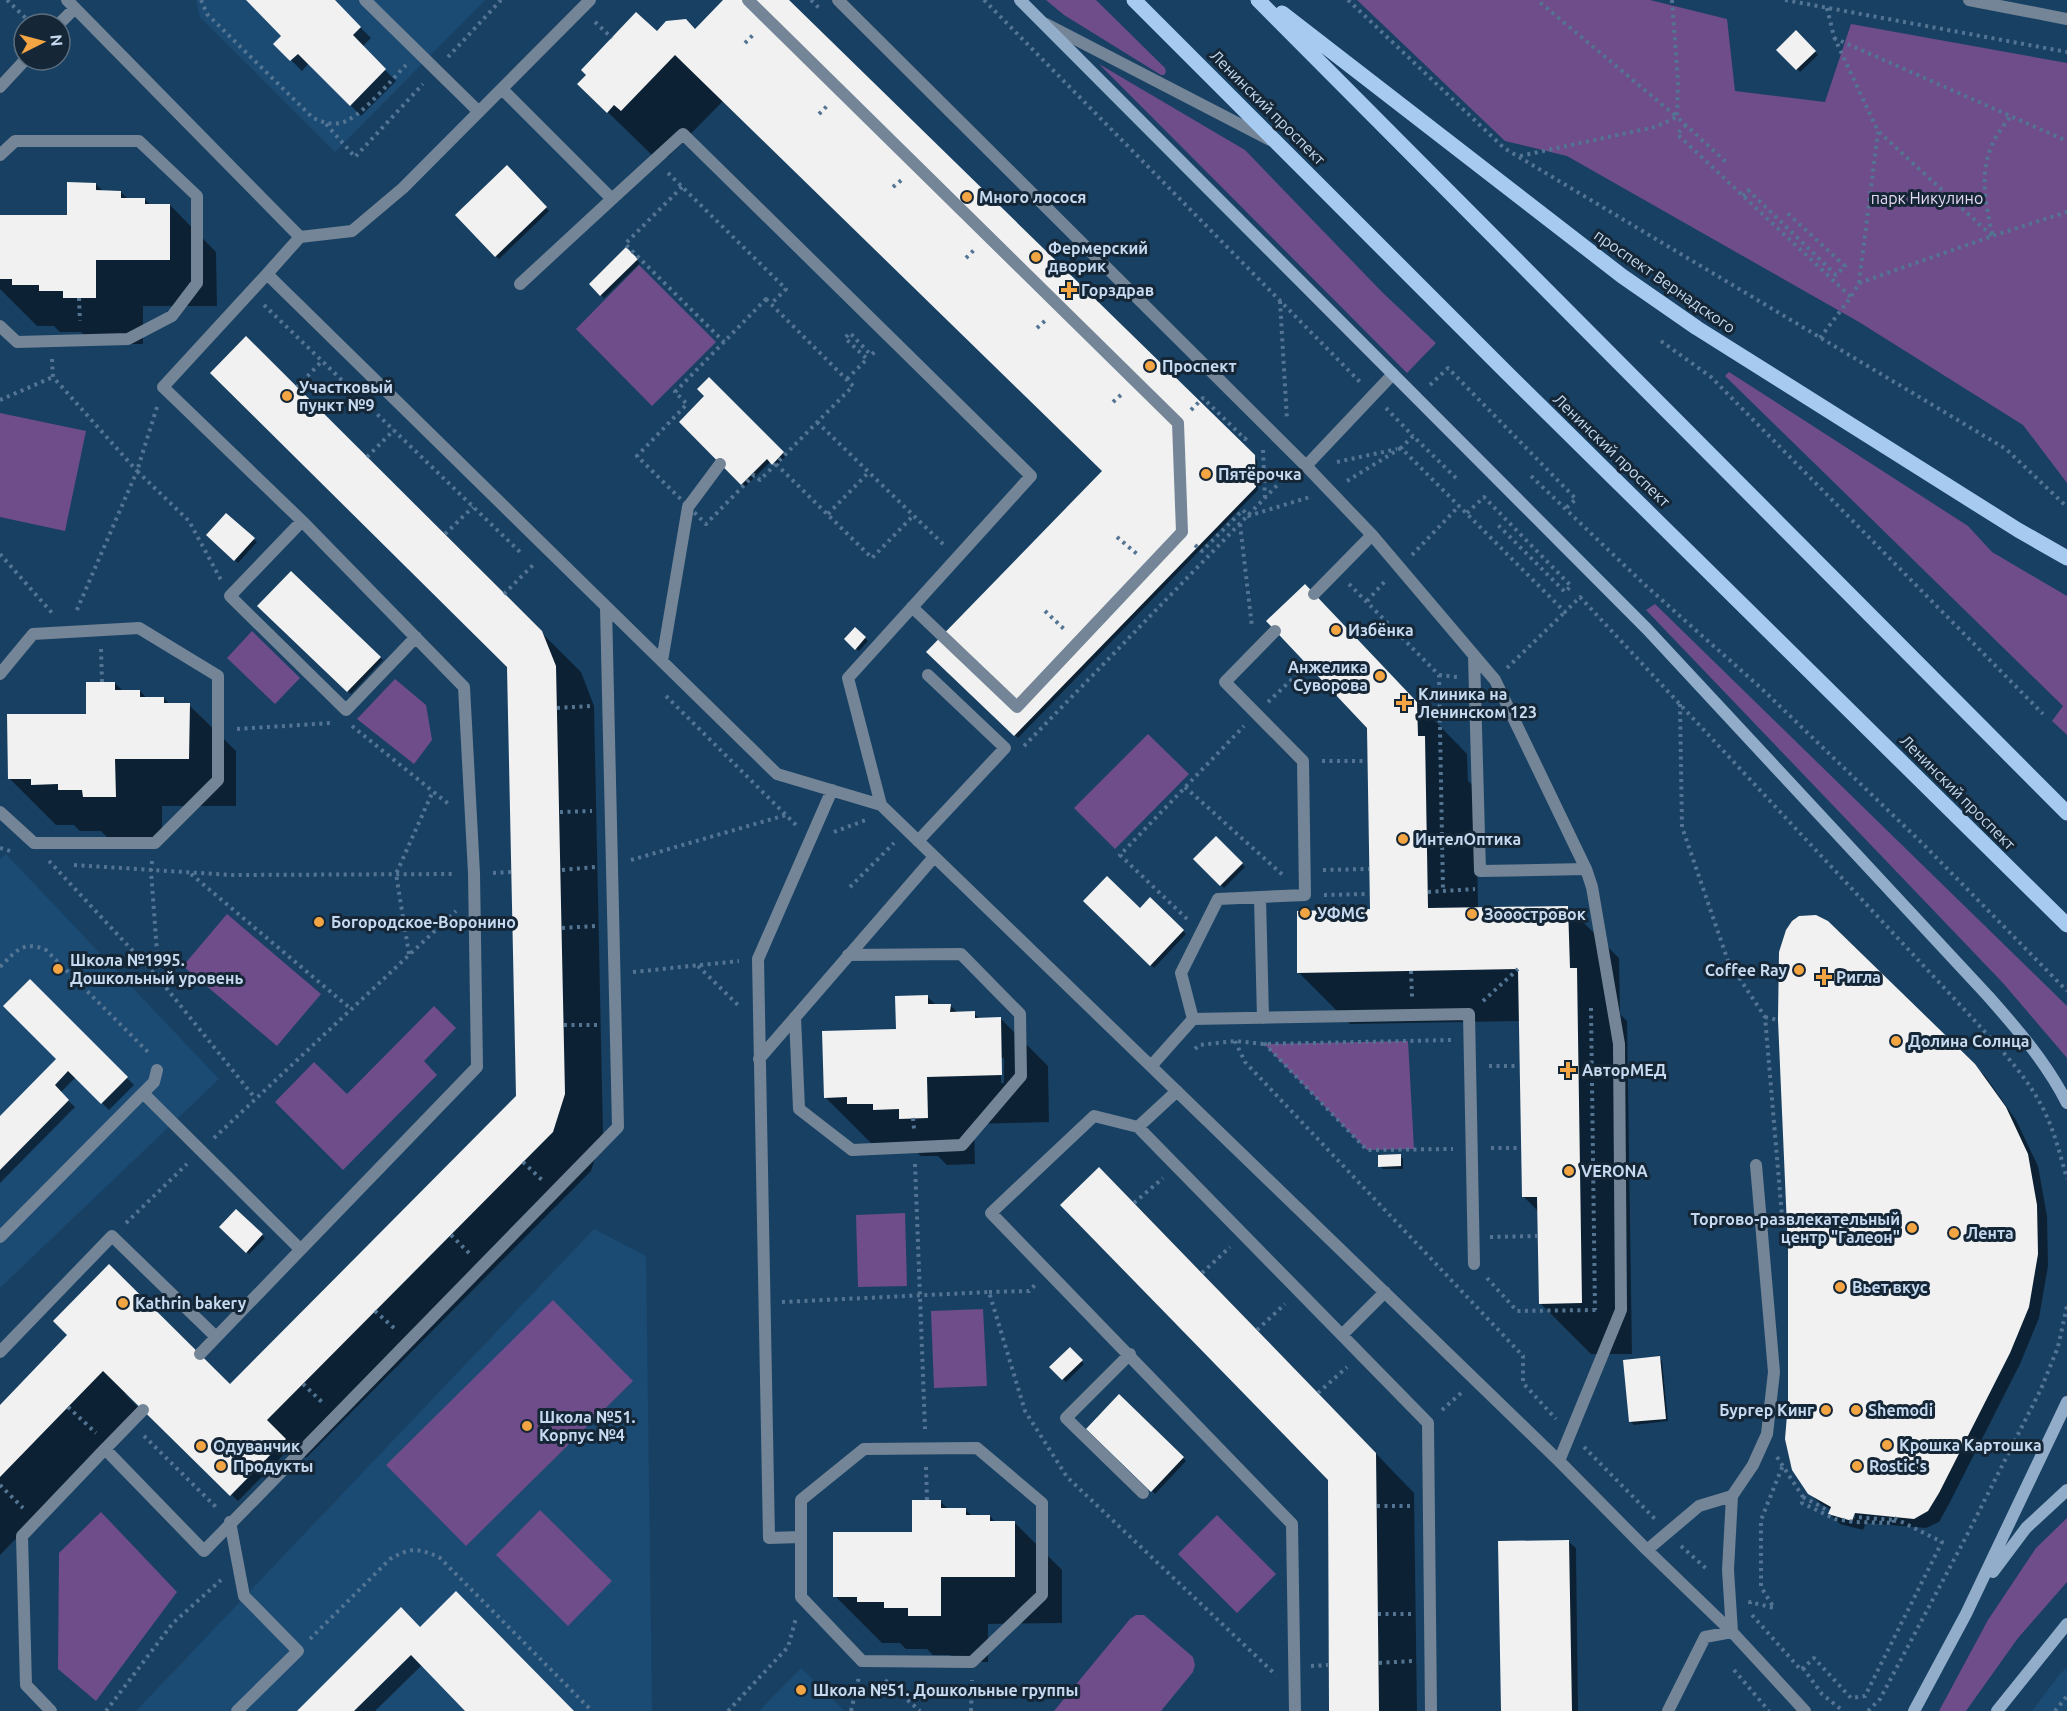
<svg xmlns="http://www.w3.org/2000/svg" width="2067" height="1711" font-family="Ubuntu,sans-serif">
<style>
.built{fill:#1b4a73}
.green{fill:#6f4c8a}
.shadow{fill:#0007;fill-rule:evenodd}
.building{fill:#f1f1f1}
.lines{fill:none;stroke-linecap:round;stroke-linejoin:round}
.path{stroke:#537593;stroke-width:4;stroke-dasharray:3 4.5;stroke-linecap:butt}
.service{stroke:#738597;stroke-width:12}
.minor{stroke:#738597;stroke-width:12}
.tertiary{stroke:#738597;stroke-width:12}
.secondary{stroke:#91adc9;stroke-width:12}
.primary{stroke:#a7cbf0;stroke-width:15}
.poi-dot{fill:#f2a542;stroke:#152636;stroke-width:2}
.labels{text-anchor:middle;stroke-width:6;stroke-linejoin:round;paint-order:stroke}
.street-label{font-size:16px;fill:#c5daf0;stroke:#152636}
.poi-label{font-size:16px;font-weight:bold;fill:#c5daf0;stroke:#152636;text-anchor:start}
.park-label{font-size:16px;fill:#e7daf3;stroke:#152636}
</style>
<rect width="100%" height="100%" fill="#184063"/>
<path class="built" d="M196,0H485L335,152L200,17Z
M6,854L219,1079L0,1288V859Z
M594,1229L646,1256L652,1711H136Z
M2067,1667V1711H2032L2060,1674Z
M801,1668L844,1711H759Z"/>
<path class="green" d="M1046,0H1096L1165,68L1166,72L1164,75H1161L1064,15Z
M1357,0H1650L1727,19L1735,91L1825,102L1851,24L2067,63V483L2023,425L1859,322L1567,156L1505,141Z
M1099,64L1245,150L1382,292L1436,343L1407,373Z
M639,265L716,342L652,406L576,329Z
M1729,372L1968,526L1992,552L2067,596V735L2052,721L2063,706L1725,376Z
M0,413L86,431L65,531L0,517Z
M1655,604L2067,1006V1058L2003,983L1646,610Z
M252,631L300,678L275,704L227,658Z
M395,679L426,705L432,740L414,764L357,719Z
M1148,734L1189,774L1115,849L1074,808Z
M227,914L321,994L277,1046L183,966Z
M434,1006L456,1028L424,1061L437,1075L343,1170L275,1102L314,1062L347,1094Z
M1408,1041L1414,1149L1367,1150L1264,1044Z
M905,1213L907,1286L858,1287L856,1215Z
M553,1300L633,1381L466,1546L386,1465Z
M983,1309L987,1386L934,1388L931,1311Z
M540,1510L612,1581L568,1626L496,1555Z
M101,1512L177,1592L96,1701L58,1669L59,1553Z
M1217,1515L1276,1574L1237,1613L1178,1554Z
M2067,1518V1582L2018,1638L1966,1711H1939L1988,1620L2036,1548Z
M1136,1615H1144L1193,1657L1195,1665L1193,1672L1161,1711H1054L1130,1619Z"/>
<path class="shadow" d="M248,0H333L371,38L362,47L396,81L361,116L309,63L302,71L275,44L283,36Z
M725,0H787L1257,460L1258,490L1018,738L928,652L1103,471L723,101L668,157L662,151L655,158L579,84L657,33L695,31Z
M1796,33L1818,55L1800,72L1778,50Z
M507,167L549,211L499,259L457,215Z
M96,184L104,192H121L128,199H144L151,205H170L216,252L217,306H143V344H111L87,338L81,332H60L54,326H37L0,289V217H68Z
M626,249L640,263L604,298L591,284Z
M246,339L581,672L594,706L603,1134L591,1171L306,1458L293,1445L238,1501L127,1392L125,1394L141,1410L0,1555V1407L69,1335L230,1386L518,1096L508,667Z
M709,379L786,456L776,466L771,461L745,487L681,422L706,396Z
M226,515L257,542L238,563L208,535Z
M291,573L383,660L351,694L259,606Z
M1305,586L1467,754L1468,781L1476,788L1478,909L1568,907L1619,958L1620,1014L1627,1021L1632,1354H1591L1540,1303L1539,1212L1524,1197L1521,1021L1350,1024L1299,973L1371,910L1368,727Z
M855,629L868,641L859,651L846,639Z
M115,683L123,691H140L147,698H164L170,705H189L236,751V806H162V844H131L124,837H107L101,831H80L74,825H56L9,778L88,716Z
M1216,839L1245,867L1224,888L1195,859Z
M1150,900L1186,934L1154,968L1085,901L1140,910Z
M1827,922L1985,1076L2016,1120L2038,1166L2047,1216L2048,1266L2039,1318L2020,1364L1949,1504L1939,1522L1926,1528L1866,1523L1863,1530L1840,1524L1829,1513L1831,1510L1821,1504L1809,1493Z
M30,981L134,1085L109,1110L76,1077L60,1093L75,1107L0,1183V1118L58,1059Z
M927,996L937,1006L950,1005L958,1013H974L981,1020L1001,1019L1048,1066L1049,1122L974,1124L975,1164L947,1165L938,1156H921L915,1150L872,1144L825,1097L898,1030ZM1001,1058H1004V1083H1001Z
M1400,1156L1403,1159V1169H1383L1380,1166Z
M1138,1207L1414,1493L1417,1711H1331L1330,1479Z
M236,1211L265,1238L249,1254L221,1227Z
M1070,1349L1084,1364L1066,1382L1051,1367Z
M1659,1358L1662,1361L1668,1421L1634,1425L1631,1422Z
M1119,1396L1186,1461L1155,1494L1088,1429Z
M940,1501L948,1509H965L972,1516H990L996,1523H1015L1062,1570V1623L988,1624V1662H957L950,1655H933L927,1649H906L900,1643H882L835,1596L913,1534Z
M1569,1542L1576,1548L1578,1711H1503Z
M420,1629L572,1711H467L422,1665L375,1711H299Z"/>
<path class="building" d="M246,0H335L361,27L353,35L386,69L350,106L298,54L290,61L273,44L281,36Z
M723,0H789L1255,455L1256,487L1014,736L926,652L1102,471L675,55L621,111L614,105L607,113L577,84L586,75L581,70L636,12L657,31L666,21L686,19L695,29Z
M1796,30L1816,51L1796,70L1776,50Z
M507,165L547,207L495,257L455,215Z
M67,182L96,183V190L121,191V198H145V204H170V260H96V298H63V291H39V285H12V279H0V215H67Z
M626,247L638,259L600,296L589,284Z
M246,336L542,631L556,666L565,1094L553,1132L267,1420L286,1439L230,1496L103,1371L0,1477V1405L67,1335L53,1321L109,1264L230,1384L516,1096L507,667L210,373Z
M709,377L784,452L772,465L767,459L741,485L679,422L704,396L697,389Z
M226,513L255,538L234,561L206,535Z
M291,571L381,657L347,692L257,606Z
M1305,584L1417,702L1418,736H1425L1428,908L1568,906L1570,968H1577L1582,1303L1539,1304L1537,1197H1522L1518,969L1297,973V911L1370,909L1367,728L1266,621Z
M855,627L866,637L855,650L844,639Z
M86,682H115V690H140V697H164V703H190L189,759H115L116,797H83L82,790H58V784L31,785V779H8L7,714H86Z
M1216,836L1243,863L1220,886L1193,859Z
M1107,876L1140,908L1150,897L1184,930L1150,966L1083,901Z
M1816,915L1828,921L1975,1064L2006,1107L2028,1154L2037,1205L2038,1254L2029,1307L2010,1353L1939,1493L1928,1511L1914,1519L1855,1513L1852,1521L1828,1514L1831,1507L1808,1494L1792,1470L1785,1439L1788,1403V1250L1778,1020L1779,952L1786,930L1792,921L1799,916Z
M30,979L128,1077L101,1104L68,1071L55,1085L69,1100L0,1170V1116L56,1059L3,1006Z
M928,995V1004H951L950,1012L975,1011V1018L1001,1017L1002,1075L927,1077L928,1118L899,1119V1109L873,1110V1104H847V1097L824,1098L822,1031L896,1029L895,996Z
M1401,1154V1166L1378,1167V1155Z
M1099,1167L1376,1453L1379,1711H1329L1328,1480L1060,1205Z
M236,1209L263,1234L246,1253L219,1227Z
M1070,1347L1083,1360L1062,1380L1049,1367Z
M1660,1356L1666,1419L1629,1422L1623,1360Z
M1119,1394L1184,1457L1151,1492L1086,1429Z
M912,1500H941V1508H966V1515H990V1521H1015V1577H941V1616H908V1608H884V1602H857V1597H833V1532H912Z
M1569,1540L1572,1711H1501L1498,1541Z
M456,1591L574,1711H465L411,1655L354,1711H297L401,1607L420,1627Z"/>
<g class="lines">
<path class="path" d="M7,0L32,24
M201,0L207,14L313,118C322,122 331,125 340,123C359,120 392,79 406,65
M811,0L821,10
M984,0L1360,382
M1348,0L1504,148L2006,449L2067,507
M1672,0L1678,82L1677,117L1726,162
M1785,0L2067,52
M1827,8L1834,37L1878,131L1992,236
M595,22L612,38
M1834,38L2067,141
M17,42L24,34
M745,43L755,33
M448,57L501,0
M819,114L829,104
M326,124L355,157L423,84
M1686,125L1677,134L1851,297
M1520,156L1655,127L1677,117L1537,0
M668,173L786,289L771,304
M682,187L625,244L724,342
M893,187L904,178
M1743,196L1748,190L1836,275L1845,266L1785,211
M1992,234C1986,204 1979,175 1992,145C1996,135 2004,125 2010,117
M966,258L976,248
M1859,283L1992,236L2067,212
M79,298L80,321
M766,299L853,386L760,480L754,475L706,524L637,456L687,404L675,392Z
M1280,301L1287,420
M264,305L520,552
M1037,328L1048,318
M1820,338L1851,297L1859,283L1878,132
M1661,341L1711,377L2043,714
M52,359L53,377L137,471L76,612
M847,379L867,359L845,338L850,333L871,355L877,350
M1430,385L1448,368L1576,499L1565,509
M297,387L322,361
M0,400L53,377
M1113,402L1122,394
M157,407L137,471L189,521L221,580
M1386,408L1413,436
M1191,410L1203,398L1245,439L1248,435
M817,422L944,545
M1263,450L1265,498
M367,457L394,430
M1337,462L1397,449
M776,464L872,558L913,516
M1255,473L1287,474
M1531,476L1645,585L1762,689L1924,845L2067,991
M1456,478L1413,436L1401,448L1565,612L1580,597L1975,1021C2001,1050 2031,1080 2047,1117C2056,1137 2061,1158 2067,1179
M1347,481L1401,448
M1467,513L1484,497L1571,586L1565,592L1497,524
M828,514L869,472
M1240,524L1252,627
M445,534L473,507
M1117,537L1137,554
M1195,545L1202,551L1243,510L1248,516L1310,497
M0,554L53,614
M1412,555L1459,506
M1349,584L1439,675L1443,890
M504,594L533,565
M1367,601L1387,579
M1045,611L1064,629
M101,649L102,682
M1507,668L1565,612
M1439,675L1457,677
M666,696L797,826
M1268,702L1307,665
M1680,704L1682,827L1728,961L1765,1017L1783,1228
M557,708L590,706
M352,726L451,806
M237,729L331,723
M1024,746L1288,474
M1322,761H1367
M1185,787L1285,877
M560,812L592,811
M834,832L866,820
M0,848L14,852
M631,860L786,815
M49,861L159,979L255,1098
M152,861L151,871L159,979
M74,865L231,875L456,874
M562,870L595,867
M1323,870L1369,869
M493,873L512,872
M191,874L351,1009
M850,887L894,843
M1428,892L1475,889
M1324,895L1370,894
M1187,919L1120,855L1244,726
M562,928L595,926
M409,954L396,874L433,791
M698,966L740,1007
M0,967C16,951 23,940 46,950L149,1053
M1411,971L1412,997
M633,972L739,961
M1483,1001L1518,969
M1591,1008L1595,1310
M1765,1017L1778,1020
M564,1025H597
M1235,1041L1245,1062L1523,1356V1383L1556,1419
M1264,1043L1367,1150L1453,1149
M1195,1049L1199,1045L1235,1041L1264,1044L1453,1040
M1489,1066H1520
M913,1118L914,1129
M214,1138L456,911
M1491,1148H1521
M523,1162L542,1180
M915,1164L925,1429
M1134,1203L1163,1178
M126,1223L187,1164
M451,1235L470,1254
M1490,1237L1538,1236
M1202,1273L1230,1247
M1487,1278L1517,1311L1597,1310
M989,1292L1029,1291L1036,1284
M782,1302L989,1292L1025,1411L1067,1477L1276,1675
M375,1311L395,1329
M1257,1330L1285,1304
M303,1384L324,1404
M1318,1393L1347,1367
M68,1407L96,1433
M1442,1410L1461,1393
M144,1436L218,1509
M1584,1447L1655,1519
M1777,1457L1803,1497L1802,1503L1835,1519L1854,1522L1894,1523V1520
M926,1467L927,1500
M0,1485L23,1508
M1803,1497L1829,1511
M1377,1506H1412
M1681,1546L1709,1571
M1750,1604V1602L1774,1608L1761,1587V1520L1783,1465
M1378,1614H1413
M1752,1615L1801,1670L1814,1658L1851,1698L1865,1696L1942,1542L1894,1518V1520L1854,1517
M310,1639L390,1559C411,1547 417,1548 439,1557L592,1711
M1379,1663L1412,1661
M1311,1666L1328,1665
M1803,1668L1822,1694L1843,1711
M1734,1670L1769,1711
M885,1680L920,1711
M106,1711L173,1623L221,1580
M728,1711L788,1647L796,1618
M851,1711L859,1677
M971,1711L972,1680
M1868,1711L1880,1699L1967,1535L2041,1389L2058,1347L2067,1306
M2055,1711L2067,1696"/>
<path class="service" d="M67,0L300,237L267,274L777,774L881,805L1559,1461L1647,1550L1732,1632L1805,1711
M365,0L479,112
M748,0L1178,423L1182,532L1017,707L912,607
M838,0L1309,469L1372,535L1495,680L1586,869L1592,887L1619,1044L1621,1310L1559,1461
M59,24L75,8
M0,87L25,60
M502,89L612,199L683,134L1031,476L848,678L881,805
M0,155L15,141H139L197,196V283L172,316L128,339L17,342L0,326
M300,237L352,231L403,188L590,0
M520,284L612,199
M1306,466L1393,374
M302,521L230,596L346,710L416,637
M1314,594L1372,535
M1474,656L1480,871L1586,869
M662,661L688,507L720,464
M0,674L33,634L139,628L218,676V780L155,843H34L0,812
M918,841L1005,748L928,675
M1260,898L1263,1018
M795,1017L799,1109L852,1150L962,1145L1021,1076L1020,1014L961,954L848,955
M1193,1019L1469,1014L1474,1264
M759,1059L934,857
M1152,1065L1193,1019L1181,973L1218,899L1305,895L1303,761L1225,682L1275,631
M157,1070L154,1082L143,1093L300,1249
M1177,1091L1138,1127L1094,1116L991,1213L1292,1524L1295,1711
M1138,1127L1428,1423L1431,1711
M0,1237L143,1093
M1342,1335L1385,1292
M0,1352L112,1236L215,1336
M200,1354L477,1067L474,873L464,687L302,521L163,387L267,274
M1130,1354L1066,1418L1143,1493
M977,1448L1042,1503V1595L972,1662L862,1661L801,1597V1500L864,1449Z
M105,1449L143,1410
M230,1522L244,1596L298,1651L237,1711
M801,1537L769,1538L758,959L832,790
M1647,1550L1699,1506L1732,1496
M51,1711L26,1685L22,1536L105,1449L204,1551L618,1127L606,607
M1668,1711L1705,1637L1732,1632L1728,1570L1732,1496L1753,1465L1767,1434L1774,1372L1756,1165"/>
<path class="minor" d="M1046,24L1270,140"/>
<path class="tertiary" d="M1969,0L2067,19"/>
<path class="secondary" d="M1020,0L1647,629L1988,996C2018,1030 2046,1062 2067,1103
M1993,1572L2026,1528L2067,1490
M1914,1711L1966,1614L2067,1402
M1997,1711L2067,1624"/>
<path class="primary" d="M1134,0L1507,373L2067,925
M1258,0L2067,813
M1282,13L1622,276L1697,328L2018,530L2067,558"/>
</g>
<g class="poi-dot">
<circle cx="967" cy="197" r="6"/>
<circle cx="1036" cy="257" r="6"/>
<path d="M1066 281h6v6h6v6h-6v6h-6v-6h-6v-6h6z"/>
<circle cx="1150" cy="366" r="6"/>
<circle cx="287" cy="396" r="6"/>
<circle cx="1206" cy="474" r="6"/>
<circle cx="1336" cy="630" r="6"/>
<circle cx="1380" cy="676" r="6"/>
<path d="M1401 694h6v6h6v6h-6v6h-6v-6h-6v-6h6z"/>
<circle cx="1403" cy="839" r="6"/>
<circle cx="1305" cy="913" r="6"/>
<circle cx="1472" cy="914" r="6"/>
<circle cx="319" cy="922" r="6"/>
<circle cx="58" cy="969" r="6"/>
<circle cx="1799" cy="970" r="6"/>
<path d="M1821 968h6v6h6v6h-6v6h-6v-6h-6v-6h6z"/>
<circle cx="1896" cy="1041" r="6"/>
<path d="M1565 1061h6v6h6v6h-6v6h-6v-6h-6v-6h6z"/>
<circle cx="1569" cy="1171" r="6"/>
<circle cx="1912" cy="1228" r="6"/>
<circle cx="1954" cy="1233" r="6"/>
<circle cx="1840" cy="1287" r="6"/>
<circle cx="123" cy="1303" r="6"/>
<circle cx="1826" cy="1410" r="6"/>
<circle cx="1856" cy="1410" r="6"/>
<circle cx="527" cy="1426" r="6"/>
<circle cx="1887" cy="1445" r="6"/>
<circle cx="201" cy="1446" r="6"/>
<circle cx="221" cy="1466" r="6"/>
<circle cx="1857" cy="1466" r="6"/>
<circle cx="801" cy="1690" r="6"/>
</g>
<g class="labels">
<g class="street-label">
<text transform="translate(1268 107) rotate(45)" y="6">Ленинский проспект</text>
<text transform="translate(1665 281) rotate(35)" y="6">проспект Вернадского</text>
<text transform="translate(1612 450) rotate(44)" y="6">Ленинский проспект</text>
<text transform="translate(1958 792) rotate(45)" y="6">Ленинский проспект</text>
</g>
<g class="poi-label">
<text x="979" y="203">Много лосося</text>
<text x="1048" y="254">Фермерский<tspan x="1048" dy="18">дворик</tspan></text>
<text x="1081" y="296">Горздрав</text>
<text x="1162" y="372">Проспект</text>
<text x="299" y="393">Участковый<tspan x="299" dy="18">пункт №9</tspan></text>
<text x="1218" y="480">Пятёрочка</text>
<text x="1348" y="636">Избёнка</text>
<text x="1368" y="673" text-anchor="end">Анжелика<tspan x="1368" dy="18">Суворова</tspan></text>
<text x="1418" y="700">Клиника на<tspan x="1418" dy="18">Ленинском 123</tspan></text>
<text x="1415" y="845">ИнтелОптика</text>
<text x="1317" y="919">УФМС</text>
<text x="1484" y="920">Зооостровок</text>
<text x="331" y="928">Богородское-Воронино</text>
<text x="70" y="966">Школа №1995.<tspan x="70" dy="18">Дошкольный уровень</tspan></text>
<text x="1787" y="976" text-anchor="end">Coffee Ray</text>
<text x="1836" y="983">Ригла</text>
<text x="1908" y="1047">Долина Солнца</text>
<text x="1582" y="1076">АвторМЕД</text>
<text x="1581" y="1177">VERONA</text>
<text x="1900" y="1225" text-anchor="end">Торгово-развлекательный<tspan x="1900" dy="18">центр "Галеон"</tspan></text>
<text x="1966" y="1239">Лента</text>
<text x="1852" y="1293">Вьет вкус</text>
<text x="135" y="1309">Kathrin bakery</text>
<text x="1814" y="1416" text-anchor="end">Бургер Кинг</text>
<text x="1868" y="1416">Shemodi</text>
<text x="539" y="1423">Школа №51.<tspan x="539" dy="18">Корпус №4</tspan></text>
<text x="1899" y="1451">Крошка Картошка</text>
<text x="213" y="1452">Одуванчик</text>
<text x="233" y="1472">Продукты</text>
<text x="1869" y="1472">Rostic's</text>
<text x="813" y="1696">Школа №51. Дошкольные группы</text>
</g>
<g class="park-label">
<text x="1927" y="204">парк Никулино</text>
</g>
</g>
<g transform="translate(42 42) rotate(84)"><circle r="28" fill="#152636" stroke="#5b6e80" stroke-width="1.5"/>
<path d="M0-4.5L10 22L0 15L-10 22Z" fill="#f2a542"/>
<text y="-9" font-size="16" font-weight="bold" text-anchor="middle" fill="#c5daf0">N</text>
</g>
</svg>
